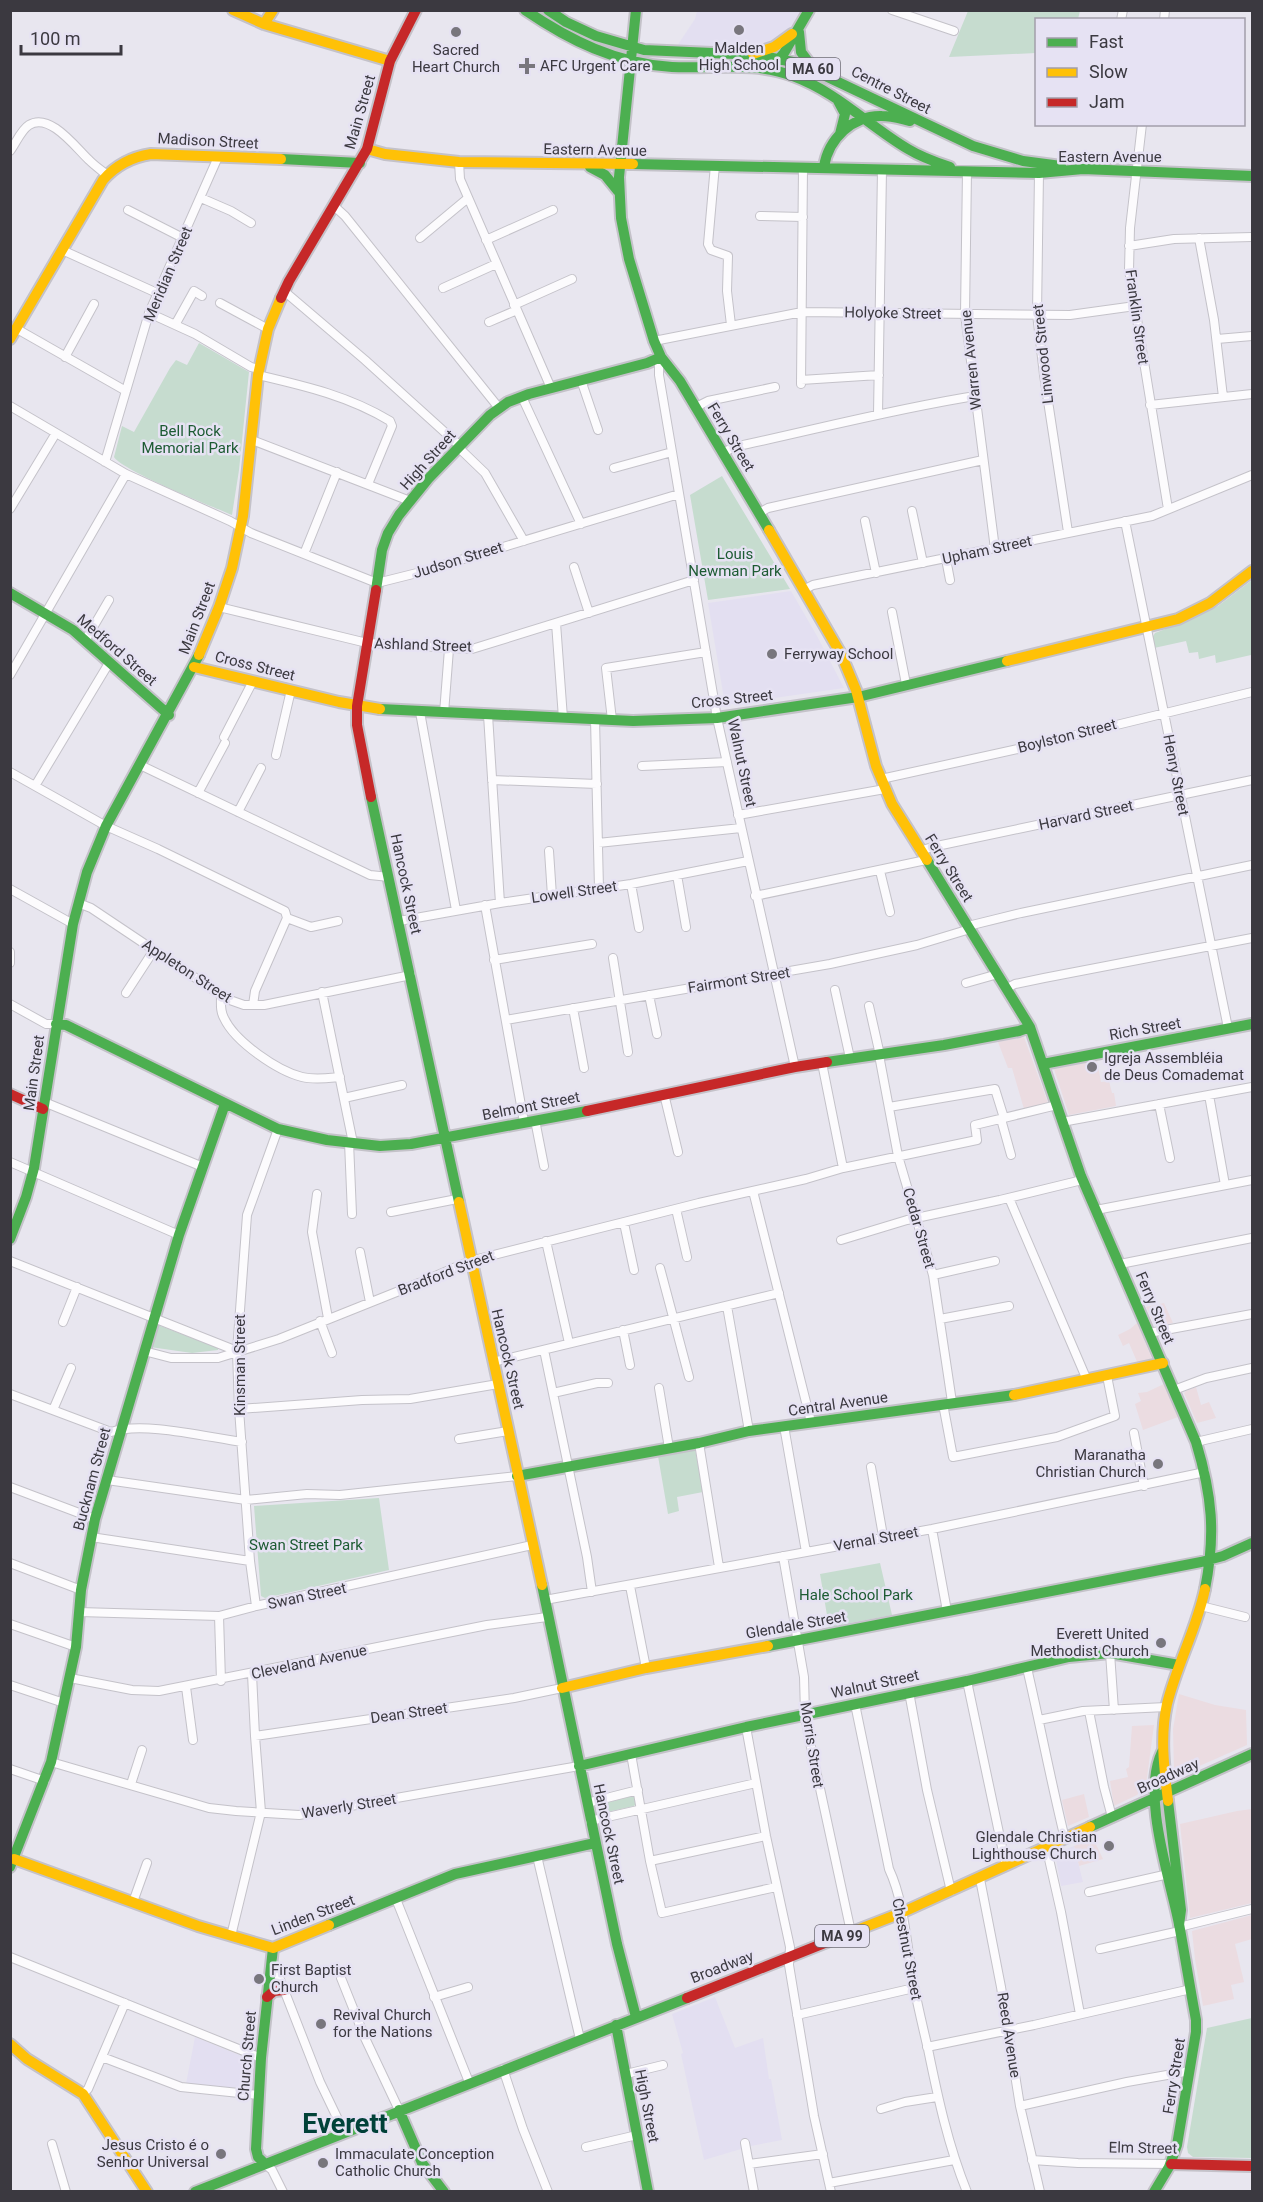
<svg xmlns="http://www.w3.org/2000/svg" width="1263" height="2202" font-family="Roboto,sans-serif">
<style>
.commercial{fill:#ebdce1}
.built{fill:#e3dff1}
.green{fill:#c6dccf}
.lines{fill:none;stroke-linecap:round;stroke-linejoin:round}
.street-casing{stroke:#c4c2c9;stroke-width:10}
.fast-casing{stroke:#c4c2c9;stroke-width:14}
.slow-casing{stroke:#c4c2c9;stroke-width:14}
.jam-casing{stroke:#c4c2c9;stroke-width:14}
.street{stroke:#fcfbfd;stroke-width:8}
.fast{stroke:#4caf50;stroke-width:10}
.slow{stroke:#ffc107;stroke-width:10}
.jam{stroke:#c62828;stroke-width:10}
.poi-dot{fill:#78767d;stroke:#e6e2f3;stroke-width:2}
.labels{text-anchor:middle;stroke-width:5;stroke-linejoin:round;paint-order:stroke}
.shield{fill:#e6e2f3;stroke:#6e6c76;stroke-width:1.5}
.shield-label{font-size:14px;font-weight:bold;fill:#3b3940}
.poi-label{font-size:15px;fill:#3b3940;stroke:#e6e2f3;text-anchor:start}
.street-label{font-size:15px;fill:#3b3940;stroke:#e6e2f3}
.park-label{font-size:15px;fill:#1d5b33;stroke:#e6e2f3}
.town-label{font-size:27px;font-weight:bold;fill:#014139;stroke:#e6e2f3}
</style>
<rect width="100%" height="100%" fill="#e8e6ef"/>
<path class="commercial" d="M1024,1037L1048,1103L1024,1109L1012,1068H1008L998,1042Z
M1097,1061L1101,1082L1109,1081L1112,1093H1114L1116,1106L1069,1115L1054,1069Z
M1164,1303L1173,1323L1155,1326L1146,1307Z
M1137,1323L1150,1354L1153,1361L1138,1364L1129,1343L1123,1346L1118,1335L1130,1329Z
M1164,1384L1178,1417L1143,1430L1135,1404L1141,1401L1138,1393L1147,1392Z
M1196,1387L1201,1405L1209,1402L1216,1418L1197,1423L1184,1393L1186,1391Z
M1179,1694L1215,1705L1246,1710L1247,1745L1179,1775L1174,1772L1173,1729Z
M1154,1725L1146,1785L1137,1795L1114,1806L1110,1781L1128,1777L1126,1769L1129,1767L1132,1726Z
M1084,1794L1089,1817L1068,1826L1062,1800Z
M1252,1809V1903L1190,1918L1180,1824L1237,1811Z
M1093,1838L1103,1859L1079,1866L1074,1846Z
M1252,1915V1939L1235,1944L1244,1982L1231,1985L1234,1999L1203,2006L1195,1959L1192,1931Z"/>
<path class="built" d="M697,11H801L787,33L779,41L756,48L677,46L695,19Z
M791,591L817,636L844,688L725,705L708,603Z
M1074,1846L1083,1882L1061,1886L1055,1854Z
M715,1997L735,2048L763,2038L769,2079H771L782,2140L751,2146L704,2160L681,2054L683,2053L672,2014Z
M195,2037L256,2062L254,2089L186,2084Z"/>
<path class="green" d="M968,11V10L1080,11L1078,19L1036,20V53L949,57Z
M199,343L249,372L239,470L232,515C211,506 123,471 114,457L122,426L134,432L170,368L176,360L187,365Z
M722,476L790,589L708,600L690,495Z
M1252,580V658L1251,655L1216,663L1215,655L1199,659L1198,652L1189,653L1186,641L1154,648L1152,638L1155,633L1189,620L1218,606Z
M158,1325L218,1348V1350L192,1353L150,1347Z
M695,1449L703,1492L677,1497L679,1511L668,1514L658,1456Z
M379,1498L389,1570L265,1598L261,1596L254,1506Z
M880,1563L892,1615L829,1627L820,1574Z
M632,1796L636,1798L637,1803L634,1806L603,1813L599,1809L602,1804Z
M1252,2018V2158L1193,2157L1188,2153L1187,2147L1207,2028Z"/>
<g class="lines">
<defs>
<path id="street" d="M892,10L954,31
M1121,20L1123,10
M1164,20L1165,10
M1142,124L1130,228L1129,270L1168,509
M10,151C16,143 21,130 29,125C50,112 76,148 89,160C95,166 101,170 107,175
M459,162L460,179L551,388
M715,165L708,244L711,250L728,256L727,291L731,325
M967,171L965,314L995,549
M1039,173L1037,314L1044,375L1068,532
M201,198L231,211L251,223
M334,206L345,216L499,408
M128,210L183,238
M760,216L803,217
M420,238L468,198
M1199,238L1214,320L1223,397
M486,240L553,210
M1129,246L1174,239L1252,237
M62,250L157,293
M443,288L496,264
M284,291L365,360L460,446
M220,303L268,329
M514,305L572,279
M149,313L195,334L251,367L259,369
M489,322L517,310
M175,325L194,291L202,296
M17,329L126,391
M1217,339L1252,336
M654,341L802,312L1070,315L1135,306
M65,357L94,304
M661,357L659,365V375L717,718L795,1067
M258,375C305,386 349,396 390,421L392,426L368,484
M581,380L598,430
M801,380L879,375
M801,384L803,167
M522,397L581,524
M1150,405L1252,394
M10,406L126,474L230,521L251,533L377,583L417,573L679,494
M696,407L708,401L775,387
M878,414L882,170
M252,440L410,501
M459,448L485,473L524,541
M723,453L734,447C814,430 893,409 975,396
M105,462L149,313L218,157
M614,468L672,452
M10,509L56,433
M912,511L923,563
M759,513L768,508L983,460
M865,521L876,573
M1125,521L1228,1028
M304,554L337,472
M946,559L950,580
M574,567L589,613
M805,589L813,585L1152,516L1252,475
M219,607L367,643L472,649L694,580
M892,612L906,684
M556,623L563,718
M85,641L109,600
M10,675L126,474
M420,712L456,910
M444,713L449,649
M488,715L500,903
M595,719L599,889
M612,720L606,668L706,652
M224,737L253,681
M276,755L291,690
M140,765L370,875L389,877
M642,766L727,762
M10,772L106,826L158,849L285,911L287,918L255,991L253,1005
M881,779L1018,749L1252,692
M492,780L597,784
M35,786L109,663
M198,793L225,743
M238,812L261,768
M738,815L885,789
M598,843L741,828
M549,851L552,896
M920,851L932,847L1252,780
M880,871L890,912
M677,875L686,927
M631,884L639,928
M10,889L73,924
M755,896L926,860
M78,903L91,908L227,999L244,1005H264L411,975
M485,905L524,1122
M287,918L311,927L338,921
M399,921L500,903L631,884L748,861
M968,926L1021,913L1252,865
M10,952V963
M613,958L628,1052
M494,960L592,944
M966,983L998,974
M1007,988L1015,984L1044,978L1252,938
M835,990L850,1058
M322,992L353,1143
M126,993L154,950
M221,995C221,1004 220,1011 224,1018C235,1042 278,1071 302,1077C315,1080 328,1078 340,1077
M649,995L657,1034
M10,1004L46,1024H56
M869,1006L880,1055
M573,1008L584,1068
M506,1020L830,964L917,945L970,929
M879,1055L898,1156L933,1275L952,1402
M822,1063L843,1168
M664,1094L678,1152
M1209,1095L1225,1185
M344,1098L402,1085
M44,1102L203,1167
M1159,1104L1170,1158
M889,1107L995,1089L1004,1118
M1001,1119L1011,1155
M535,1120L544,1166
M1062,1122L1252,1087
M349,1142L352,1214
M10,1162L179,1235
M753,1191L811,1422
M317,1194L312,1232L328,1318
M1009,1198L1087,1380
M676,1209L687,1257
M1096,1210L1252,1180
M391,1212L457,1199
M624,1223L634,1270
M841,1240L907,1220L1000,1200L1082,1180
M546,1241L569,1343
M360,1252L370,1302
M10,1261L237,1351
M1120,1264L1252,1238
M660,1268L689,1377
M933,1275L995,1261
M727,1306L749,1431
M940,1319L1009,1306
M320,1321L332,1353
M63,1322L77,1287
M623,1330L630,1365
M1149,1333L1252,1314
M544,1350L587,1557L592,1592
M144,1351L171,1358H218L279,1339L419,1283L470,1261L699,1203L806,1179L843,1168L977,1140L975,1125L1057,1105
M493,1362L779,1293
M659,1388L669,1448
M1174,1390L1206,1378L1252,1368
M553,1393L597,1383H608
M10,1394L111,1432C143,1421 206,1437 242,1442
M943,1404L953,1457L1057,1437L1115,1416L1107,1376
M239,1409L362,1400L410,1399L498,1384
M53,1410L71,1368
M784,1426L806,1552
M1134,1433L1144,1486
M459,1439L508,1431
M1196,1442L1252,1429
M699,1443L719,1567
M871,1467L883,1536
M107,1480L246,1500L307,1494L340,1495L517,1476
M10,1487L95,1519
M932,1529L947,1611
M91,1537L250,1561
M783,1556L804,1677L805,1714L808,1733L851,1932
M10,1563L81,1590
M630,1586L646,1668
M545,1600L932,1529L1205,1472
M256,1606L250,1561L239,1409L237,1351L247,1215L278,1129
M1201,1606L1245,1617
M79,1612L219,1616L256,1606L532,1545
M219,1616L221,1681
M10,1624L76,1647
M1110,1653L1114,1710
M1027,1668C1040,1724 1051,1782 1065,1839
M70,1678L132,1690L159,1691L487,1625L547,1617
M967,1681L1006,1866
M10,1685L64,1703
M186,1687L193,1740
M909,1692L927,1790L951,1891
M855,1704L889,1869C905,1903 907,1950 914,1986C918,2007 923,2028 928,2049C938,2098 948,2145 967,2192
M1089,1711L1104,1787L1112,1817
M1039,1720L1083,1711L1166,1707
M746,1727L766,1836L790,1947L789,1965L814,2116L831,2192
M255,1736L514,1698L562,1688
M631,1754L650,1861L662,1913L776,1887
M51,1762L209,1808L236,1811L299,1815L579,1766
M10,1769L45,1781
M131,1784L142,1750
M587,1803L638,1790
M590,1821L756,1783
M1045,1848L1049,1859L1061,1912L1080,2014
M537,1856L580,2039
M650,1861L766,1836
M980,1879L1001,1987L1020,2106L1040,2192
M1089,1892L1173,1873
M396,1899L469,2082
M133,1902L147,1863
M1179,1927L1252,1909
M231,1936L261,1812L255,1736L252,1674
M1100,1949L1180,1931
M10,1957L261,2058
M272,1959L320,2082L344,2132
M341,1978L365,2038L399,2110
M434,1997L468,1987
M797,2015L914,1988
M927,2047L1034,2025L1191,1989
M102,2057L181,2087L259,2095
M503,2069L523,2129L548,2192
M626,2074L663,2065
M83,2094L88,2089L125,2003
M1020,2106L1127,2082L1190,2071
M881,2109L905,2102L937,2097
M745,2143L754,2192
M52,2144L66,2192
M586,2147L637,2135
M1032,2160L1078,2163L1171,2164
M265,2164L272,2170L283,2192
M749,2164L823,2154
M829,2183L954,2160"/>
<path id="fast" d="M525,10C569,40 617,64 672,67C713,69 754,61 793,76C837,92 869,126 908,149C921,157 935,162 950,167
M548,10L566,22L596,36L644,50L758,55L798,63L973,146L1023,161L1061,166
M636,10L619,177L621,218L629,259L654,341L661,357L680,381L769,530
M799,32L801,52L813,68
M776,62L784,53L809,10
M837,99L845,114L840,134
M281,159L360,163
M633,164L1039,173L1083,169L1252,176
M590,167L605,175L618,191
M824,167C828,139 853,115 882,116C892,116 901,119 910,121
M376,590L382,550L388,533L399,515L428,479L490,415L508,402L529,394L647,363L661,357
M10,593L73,630L169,715
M380,709L633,721L717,718L858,697L1007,661
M371,797L459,1202
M927,860L1030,1027L1081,1176L1196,1442C1212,1495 1216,1534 1205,1589
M56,1024L66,1025L278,1129L327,1140L380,1146L411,1144L587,1111
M827,1062L944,1045L1019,1031L1030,1027
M1043,1064L1252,1024
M10,1239L26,1197L34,1168L73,924L87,872L106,826L199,655
M517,1476L699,1443L749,1431L1014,1395
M542,1585L617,1944L636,2017
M768,1646L1201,1562L1223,1556L1252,1543
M579,1766L746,1727L967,1681L1069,1657L1110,1653L1179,1665
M1168,1801L1181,1910L1179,1925
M1090,1827L1252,1754
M10,1867L51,1762L76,1647L81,1590L95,1519L179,1235L225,1104
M329,1925L455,1874L595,1843
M616,2025L648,2192
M399,2110L422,2163L444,2192
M265,2164L258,2157L256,2149L261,2058L273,1948
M195,2192L687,1998
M1154,2192L1169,2167L1177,2145L1196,2032V2020C1190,1988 1185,1956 1179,1924C1170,1878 1141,1795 1162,1752"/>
<path id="slow" d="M233,10L264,24L390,61
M264,24L273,10
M753,54L774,47L792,34
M367,149L385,154L459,162L633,164
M10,339L103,180C116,165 131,157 151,154L281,159
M769,530L841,654L856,690L876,766L892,804L927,860
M199,655L219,607L232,568L243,516L258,375L268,329L281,298
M1007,661L1178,619L1210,603L1252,571
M194,667L339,702L380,709
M459,1202L542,1585
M1014,1395L1163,1363
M562,1688L646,1668L768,1646
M1168,1801C1164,1768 1160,1736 1167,1704C1177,1664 1197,1628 1205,1589
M14,1859L198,1926L273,1948L329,1925
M842,1936L901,1913L1090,1827
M10,2044L27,2059L83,2094L147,2192"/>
<path id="jam" d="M281,298L289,281L367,149L390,61L416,10
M371,797L357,725V706L376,590
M10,1094L43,1109
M587,1111L795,1067L827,1062
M267,1997L274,1991L284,1990
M687,1998L842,1936
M1171,2164L1252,2166"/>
</defs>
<use href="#street" class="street-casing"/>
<use href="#fast" class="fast-casing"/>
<use href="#slow" class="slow-casing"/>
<use href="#jam" class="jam-casing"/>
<use href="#street" class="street"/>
<use href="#fast" class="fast"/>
<use href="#slow" class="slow"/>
<use href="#jam" class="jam"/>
</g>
<g class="poi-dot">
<circle cx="739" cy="30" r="6"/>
<circle cx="456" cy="32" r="6"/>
<path d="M524 57h6v6h6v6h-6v6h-6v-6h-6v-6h6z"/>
<circle cx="772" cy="654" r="6"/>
<circle cx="1092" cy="1067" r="6"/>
<circle cx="1158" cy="1464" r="6"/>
<circle cx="1161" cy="1643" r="6"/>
<circle cx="1109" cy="1846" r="6"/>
<circle cx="259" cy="1979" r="6"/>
<circle cx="321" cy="2024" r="6"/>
<circle cx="221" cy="2154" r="6"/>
<circle cx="323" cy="2163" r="6"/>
</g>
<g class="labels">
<g class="shield">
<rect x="786" y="58" width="54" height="22" rx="4.5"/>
<rect x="815" y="1925" width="54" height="22" rx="4.5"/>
</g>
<g class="shield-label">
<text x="813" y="74">MA 60</text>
<text x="842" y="1941">MA 99</text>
</g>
<g class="poi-label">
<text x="739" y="53" text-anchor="middle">Malden<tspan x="739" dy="17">High School</tspan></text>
<text x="456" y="55" text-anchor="middle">Sacred<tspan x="456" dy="17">Heart Church</tspan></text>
<text x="540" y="71">AFC Urgent Care</text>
<text x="784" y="659">Ferryway School</text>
<text x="1104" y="1063">Igreja Assembléia<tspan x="1104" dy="17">de Deus Comademat</tspan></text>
<text x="1146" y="1460" text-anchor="end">Maranatha<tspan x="1146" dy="17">Christian Church</tspan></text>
<text x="1149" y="1639" text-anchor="end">Everett United<tspan x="1149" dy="17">Methodist Church</tspan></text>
<text x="1097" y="1842" text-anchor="end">Glendale Christian<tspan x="1097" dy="17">Lighthouse Church</tspan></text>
<text x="271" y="1975">First Baptist<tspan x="271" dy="17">Church</tspan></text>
<text x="333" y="2020">Revival Church<tspan x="333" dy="17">for the Nations</tspan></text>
<text x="209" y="2150" text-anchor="end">Jesus Cristo é o<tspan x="209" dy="17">Senhor Universal</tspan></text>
<text x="335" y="2159">Immaculate Conception<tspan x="335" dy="17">Catholic Church</tspan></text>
</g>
<g class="street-label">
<text transform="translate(891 90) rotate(27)" y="5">Centre Street</text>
<text transform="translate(360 112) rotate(-74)" y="5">Main Street</text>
<text transform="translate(208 141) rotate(3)" y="5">Madison Street</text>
<text transform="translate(595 150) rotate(1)" y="5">Eastern Avenue</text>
<text x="1110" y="162">Eastern Avenue</text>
<text transform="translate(168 274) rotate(-67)" y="5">Meridian Street</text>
<text transform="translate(893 313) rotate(1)" y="5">Holyoke Street</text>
<text transform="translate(1137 317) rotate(82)" y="5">Franklin Street</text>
<text transform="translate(1043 354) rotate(-96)" y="5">Linwood Street</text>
<text transform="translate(971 360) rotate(-96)" y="5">Warren Avenue</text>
<text transform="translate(731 437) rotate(59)" y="5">Ferry Street</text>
<text transform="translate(428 460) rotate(-48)" y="5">High Street</text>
<text transform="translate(987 550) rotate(-12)" y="5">Upham Street</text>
<text transform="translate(458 560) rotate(-17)" y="5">Judson Street</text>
<text transform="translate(197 618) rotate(-69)" y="5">Main Street</text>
<text transform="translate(423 645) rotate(2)" y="5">Ashland Street</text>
<text transform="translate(117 650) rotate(41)" y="5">Medford Street</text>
<text transform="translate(255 666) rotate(14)" y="5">Cross Street</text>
<text transform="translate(732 699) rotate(-6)" y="5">Cross Street</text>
<text transform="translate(1067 736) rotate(-14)" y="5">Boylston Street</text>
<text transform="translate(742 763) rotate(78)" y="5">Walnut Street</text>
<text transform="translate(1176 775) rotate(79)" y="5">Henry Street</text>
<text transform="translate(1086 815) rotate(-12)" y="5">Harvard Street</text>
<text transform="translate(949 868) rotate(58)" y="5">Ferry Street</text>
<text transform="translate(406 884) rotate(78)" y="5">Hancock Street</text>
<text transform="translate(574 892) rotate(-8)" y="5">Lowell Street</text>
<text transform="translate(187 971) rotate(33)" y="5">Appleton Street</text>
<text transform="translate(739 980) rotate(-9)" y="5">Fairmont Street</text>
<text transform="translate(1145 1029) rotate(-10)" y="5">Rich Street</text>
<text transform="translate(34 1073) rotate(-82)" y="5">Main Street</text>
<text transform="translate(531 1106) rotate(-11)" y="5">Belmont Street</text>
<text transform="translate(919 1228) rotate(74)" y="5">Cedar Street</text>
<text transform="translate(446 1273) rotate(-21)" y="5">Bradford Street</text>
<text transform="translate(1155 1308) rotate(67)" y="5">Ferry Street</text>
<text transform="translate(508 1359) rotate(77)" y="5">Hancock Street</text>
<text transform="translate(240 1365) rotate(-90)" y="5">Kinsman Street</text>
<text transform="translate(838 1404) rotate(-8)" y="5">Central Avenue</text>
<text transform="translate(92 1479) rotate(-75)" y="5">Bucknam Street</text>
<text transform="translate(876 1539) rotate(-10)" y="5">Vernal Street</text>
<text transform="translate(307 1596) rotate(-12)" y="5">Swan Street</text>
<text transform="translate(796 1625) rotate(-10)" y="5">Glendale Street</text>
<text transform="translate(309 1662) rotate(-12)" y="5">Cleveland Avenue</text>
<text transform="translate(875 1684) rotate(-12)" y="5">Walnut Street</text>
<text transform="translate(409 1713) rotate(-8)" y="5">Dean Street</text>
<text transform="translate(812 1745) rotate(81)" y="5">Morris Street</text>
<text transform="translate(1168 1776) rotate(-24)" y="5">Broadway</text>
<text transform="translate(349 1806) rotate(-9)" y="5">Waverly Street</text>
<text transform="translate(609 1834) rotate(78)" y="5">Hancock Street</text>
<text transform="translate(313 1915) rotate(-21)" y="5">Linden Street</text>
<text transform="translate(907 1949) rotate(79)" y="5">Chestnut Street</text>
<text transform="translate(722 1967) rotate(-21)" y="5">Broadway</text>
<text transform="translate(1009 2035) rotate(81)" y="5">Reed Avenue</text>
<text transform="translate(247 2056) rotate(-85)" y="5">Church Street</text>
<text transform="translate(1174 2076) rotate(-81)" y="5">Ferry Street</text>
<text transform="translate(647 2106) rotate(79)" y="5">High Street</text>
<text transform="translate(1143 2148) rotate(1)" y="5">Elm Street</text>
</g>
<g class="park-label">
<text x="190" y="436">Bell Rock<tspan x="190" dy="17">Memorial Park</tspan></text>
<text x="735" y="559">Louis<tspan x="735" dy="17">Newman Park</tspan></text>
<text x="306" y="1550">Swan Street Park</text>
<text x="856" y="1600">Hale School Park</text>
</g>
<g class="town-label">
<text x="345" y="2133">Everett</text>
</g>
</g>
<rect width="1263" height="2202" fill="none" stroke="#3b3940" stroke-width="24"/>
<rect x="1035" y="18" width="210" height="108" fill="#e6e2f3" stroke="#a29eab" stroke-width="1.5"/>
<rect x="1047" y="38" width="30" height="9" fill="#4caf50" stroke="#a29eab" stroke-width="1.5"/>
<text x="1089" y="48" font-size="18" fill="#3b3940">Fast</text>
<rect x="1047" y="68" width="30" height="9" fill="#ffc107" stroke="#a29eab" stroke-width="1.5"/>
<text x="1089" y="78" font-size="18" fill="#3b3940">Slow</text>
<rect x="1047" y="98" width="30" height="9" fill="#c62828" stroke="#a29eab" stroke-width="1.5"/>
<text x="1089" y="108" font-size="18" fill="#3b3940">Jam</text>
<path d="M21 45v9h100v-9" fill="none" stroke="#3b3940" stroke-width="3"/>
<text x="30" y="45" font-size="18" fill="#3b3940" stroke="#e6e2f3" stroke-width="4.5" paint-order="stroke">100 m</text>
</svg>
